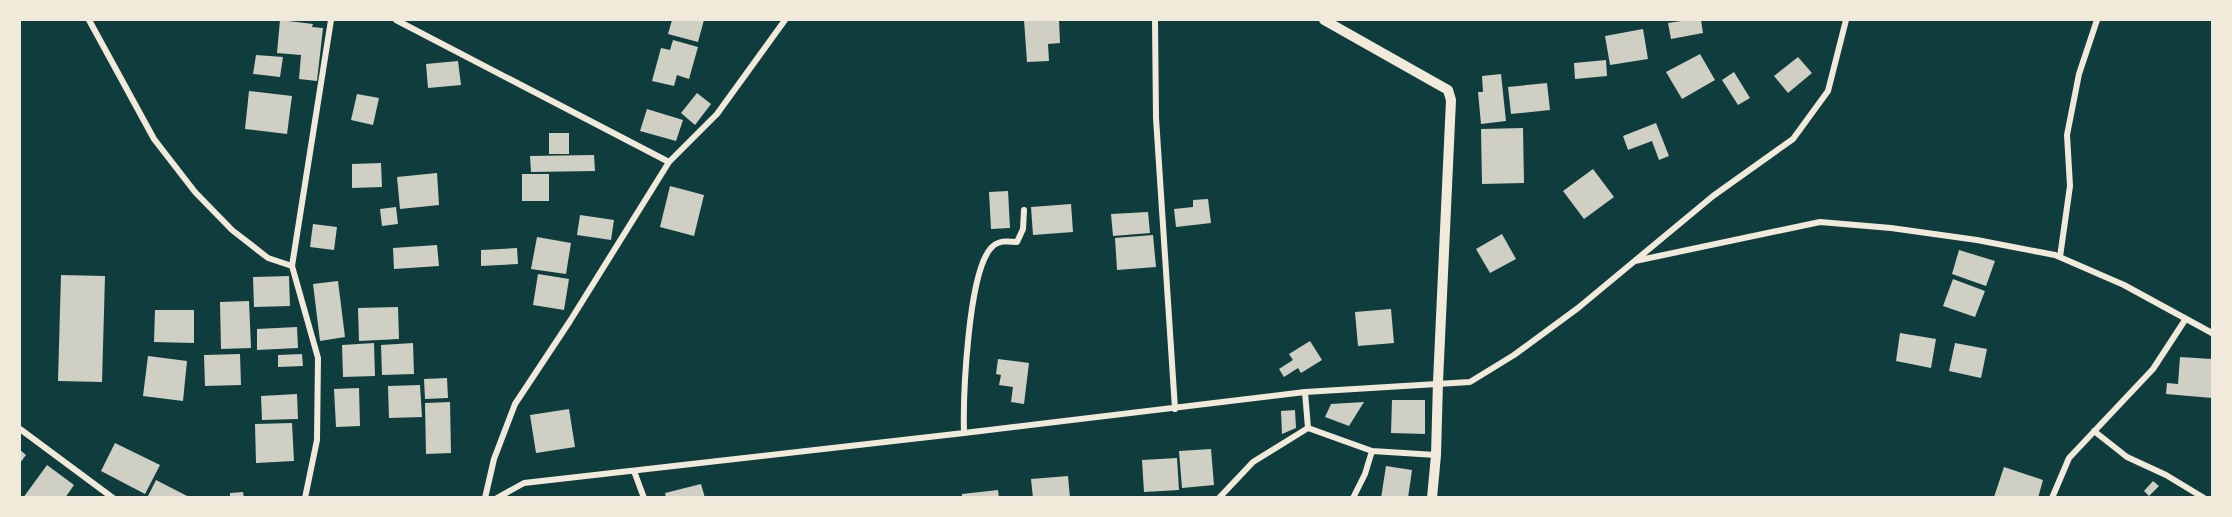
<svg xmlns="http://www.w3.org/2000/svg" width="2232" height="517" font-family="Mulish,sans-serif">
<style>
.building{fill:#cfcfc3}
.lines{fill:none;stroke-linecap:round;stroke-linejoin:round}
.minor{stroke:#f1e9da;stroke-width:6}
.tertiary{stroke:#f1e9da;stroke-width:10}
</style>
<rect width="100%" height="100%" fill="#0f3d3e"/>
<path class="building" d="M280,20L313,24L312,27L323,28L317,81L299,79L301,55L277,53Z
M672,20H704L698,42L668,34Z
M1024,20H1059L1060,43L1048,44L1049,61L1027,62Z
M1688,20H1701L1703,33L1671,39L1668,23Z
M1643,29L1648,59L1610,65L1605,36Z
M673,40L698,47L689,79L677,75L674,86L652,81L661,48L670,50Z
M1700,54L1715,80L1682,99L1666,72Z
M256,55L283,57L280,77L253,74Z
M1798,57L1812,73L1788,93L1774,76Z
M1606,60L1607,76L1575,79L1574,63Z
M458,61L461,85L428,88L426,64Z
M1734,72L1750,98L1738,105L1722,80Z
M1501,74L1506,121L1481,124L1478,92H1483L1482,76Z
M1547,83L1550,110L1511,114L1508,87Z
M249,91L292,96L287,134L245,129Z
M697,93L711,104L695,125L681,113Z
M357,94L379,98L373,125L351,120Z
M647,109L683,120L676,141L640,131Z
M1656,123L1669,156L1659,160L1652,141L1628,150L1623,136Z
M1523,128L1524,183L1482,184L1481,129Z
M549,133H569V154H549Z
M594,155L595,171L531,172L530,156Z
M381,163L382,187L352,188V164Z
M1593,169L1614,197L1584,219L1563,191Z
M437,173L439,205L400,209L397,177Z
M522,174H549V201H522Z
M670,186L704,195L694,236L660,227Z
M1008,191L1010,228L991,229L989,192Z
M1208,199L1211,223L1176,227L1174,209L1193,207V200Z
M1071,204L1073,232L1033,235L1031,207Z
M396,207L398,224L382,226L380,209Z
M1148,212L1150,233L1113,236L1111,214Z
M580,215L614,220L611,240L577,235Z
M313,224L337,227L334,250L310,247Z
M1502,234L1516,259L1490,273L1476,249Z
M1153,235L1156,267L1117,270L1115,238Z
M537,237L571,243L566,274L531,269Z
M437,245L439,266L394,269L393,248Z
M517,248L518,264L481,266V250Z
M1959,250L1995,261L1986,286L1952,274Z
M538,274L569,279L564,310L533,305Z
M61,275L105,276L102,382L58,381Z
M289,276L290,306L254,307L253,277Z
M1953,279L1985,291L1975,317L1943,306Z
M338,281L345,337L320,341L313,284Z
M249,301L251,348L221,349L220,302Z
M398,307L399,339L359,341L358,308Z
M1391,309L1394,343L1358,346L1355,312Z
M155,310H194V343L154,342Z
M297,327L298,348L257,350V329Z
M1900,333L1936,339L1931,368L1896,361Z
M1310,341L1322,360L1301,373L1298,368L1284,377L1279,369L1293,360L1289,354Z
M374,343L375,376L343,377L342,345Z
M413,343L414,374L382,375L381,345Z
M1955,343L1987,349L1981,378L1949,371Z
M240,354L241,385L205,386L204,355Z
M302,354L303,366L278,367V355Z
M148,356L187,361L183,401L143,396Z
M2180,357L2212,359V398L2166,394L2167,383L2178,384Z
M998,359L1029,363L1024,404L1011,402L1013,387L999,385L1001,375L996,374Z
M447,378L448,398L425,399L424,379Z
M420,385L422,417L389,418L388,386Z
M359,388L360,426L336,427L334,389Z
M297,394L298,419L262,420L261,396Z
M1392,400H1425V434L1391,433Z
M450,402L451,453L426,454L425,403Z
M1364,402L1349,426L1325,417L1331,404Z
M569,409L575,447L536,453L530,415Z
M1295,410L1296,428L1282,434L1281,411Z
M292,423L294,461L256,463L255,424Z
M115,443L160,465L145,494L101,471Z
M1211,449L1214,485L1182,488L1179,451Z
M20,450L26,455L20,463Z
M1177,458L1179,490L1144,492L1142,460Z
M47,465L74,485L65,498H23Z
M1386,466L1412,470L1408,498H1381Z
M2004,467L2043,480L2038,498L1994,497Z
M1068,476L1070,498H1033L1031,479Z
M156,480L191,498L148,496Z
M2153,481L2159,486L2149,496L2144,491Z
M701,484L705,498H666L665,493Z
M998,490L999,498H962V494Z
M243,492L244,498H230V493Z"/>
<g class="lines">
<path class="minor" d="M89,20L154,139L195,192L232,230L268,258L292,266
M396,20L669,162
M1155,20L1156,118L1175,409
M2060,257L2070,186L2067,135L2079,74L2097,20
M1635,261L1820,222L1891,228L1977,240L2055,255L2124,285L2212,333
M1308,428L1372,451L1436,455
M20,429L113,498
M2094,431L2127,457L2166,475L2204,498
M964,433C963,397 968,273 991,248C998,240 1007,241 1017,242L1023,229L1024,210
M634,471L644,498
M305,498L317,440L318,358L292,266L331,20
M485,498L494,459L515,404L570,321L669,162L717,114L785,20
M497,498L524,483L964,433L1305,392L1470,382L1514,355L1578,308L1713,196L1793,139L1828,91L1846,20
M1219,498L1253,462L1308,428L1305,392
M1353,498L1365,474L1372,451
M2052,498L2069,458L2153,369L2185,320"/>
<path class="tertiary" d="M1324,20L1448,90L1451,100L1438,382L1436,455L1432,498"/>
</g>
<rect width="2232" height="517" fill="none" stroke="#f1e9da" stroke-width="42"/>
</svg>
